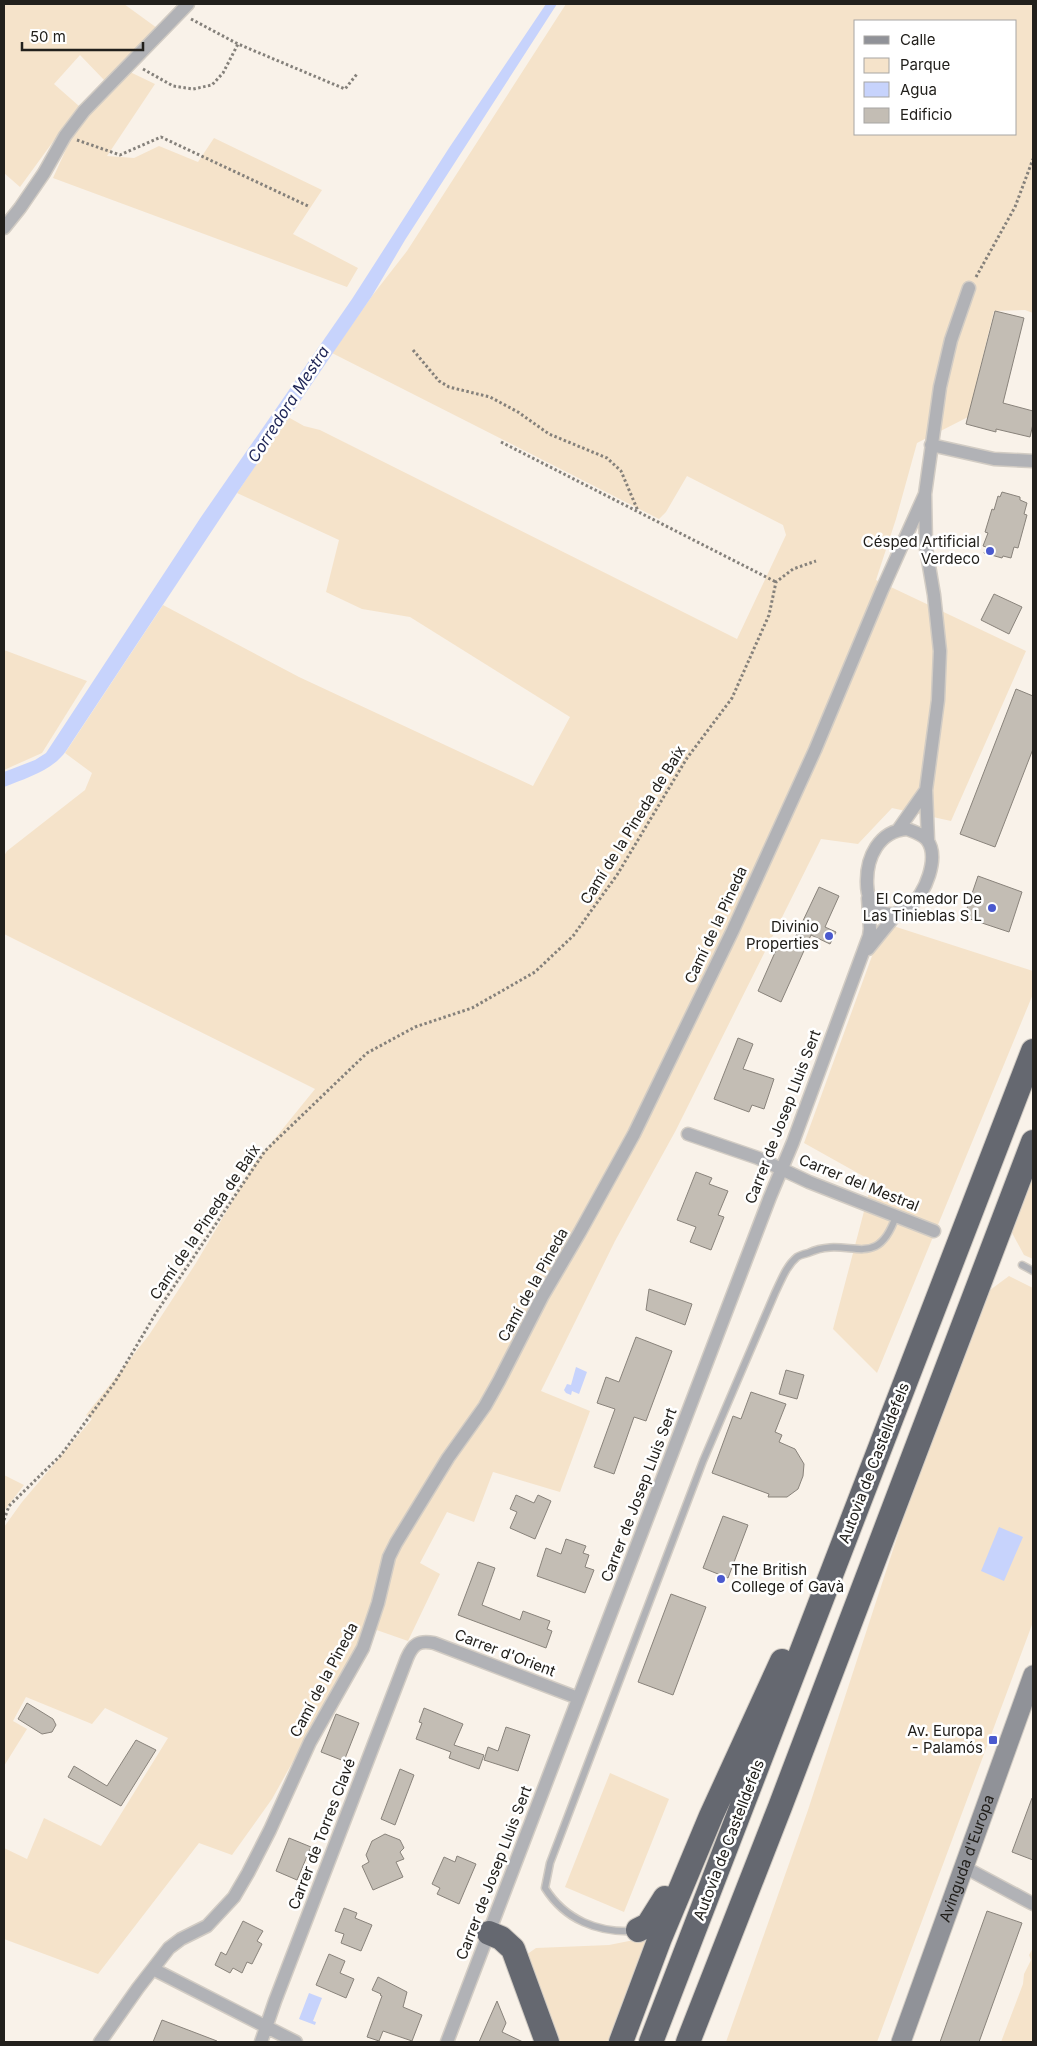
<svg xmlns="http://www.w3.org/2000/svg" width="1037" height="2046" font-family="Inter,sans-serif">
<style>
.green{fill:#f5e3ca;fill-rule:evenodd}
.water{fill:#c7d3fc}
.building{fill:#c3bdb4;stroke:#89837b}
.lines{fill:none;stroke-linecap:round;stroke-linejoin:round}
.lane-casing{stroke:#d2ccc4;stroke-width:9}
.street-casing{stroke:#d2ccc4;stroke-width:15}
.secondary-casing{stroke:#d2ccc4;stroke-width:21}
.highway-casing{stroke:#d2ccc4;stroke-width:26}
.path{stroke:#85817b;stroke-width:3;stroke-dasharray:2.5 2.5;stroke-linecap:butt}
.lane{stroke:#b1b2b6;stroke-width:6}
.street{stroke:#b1b2b6;stroke-width:12}
.secondary{stroke:#909298;stroke-width:19}
.highway{stroke:#656870;stroke-width:24}
.poi-dot{fill:#4a59ce;stroke:#fff;stroke-width:2}
.labels{text-anchor:middle;stroke-width:5;stroke-linejoin:round;paint-order:stroke}
.poi-label{font-size:15px;fill:#22201c;stroke:#fff;text-anchor:end}
.street-label{font-size:15px;fill:#22201c;stroke:#fff}
.water-label{font-size:16px;font-style:italic;fill:#1d2455;stroke:#fff}
</style>
<rect width="100%" height="100%" fill="#f9f2e9"/>
<path class="green" d="M4,4H124L157,28L105,81L80,55L54,84L79,106L20,187L4,173Z
M566,4H1033V313L1025,310L994,311L968,417L917,443L896,519L876,580L1026,651L951,821L892,808L858,844L821,839L676,1130L615,1241L541,1391L590,1411L560,1492L493,1472L474,1522L447,1512L420,1563L440,1574L408,1641L368,1627L272,1799L232,1855L199,1843L98,1974L4,1939V1848L27,1859L44,1818L101,1846L168,1738L105,1708L92,1724L26,1697L13,1721L27,1729L4,1766V1527L22,1502L92,1419L86,1415L149,1335L196,1263L255,1163L315,1089L4,934V856L7,851L85,790L92,773L65,753L163,605L299,677L533,786L570,717L410,617L362,609L326,592L339,540L237,493L288,417L304,426L320,430L737,639L786,535L783,525L687,476L666,512L659,519L332,353L372,296L407,251ZM856,21H1016V134H856Z
M130,72L155,84L107,156L134,158L159,146L198,162L214,138L322,190L293,234L358,268L347,287L53,178L68,145L73,127Z
M4,650L87,681L42,753L4,770Z
M884,923L1033,971V994L877,1373L833,1329L872,1181L804,1143Z
M1033,1175V1259L1024,1255L1011,1231Z
M1009,1276L1033,1288V1622L877,2042H726L808,1810L922,1461L986,1293Z
M4,1475L24,1485L4,1511Z
M610,1773L669,1799L624,1912L565,1887Z
M649,1937L608,2042H557L526,1955L536,1948L609,1945Z
M1033,1948V2042H1001L1023,1984L1024,1974L1031,1960L1029,1955Z"/>
<path class="water" d="M546,4H557L405,240L372,296L237,493L66,751C52,771 26,778 4,787V772L35,760L46,753L201,517L352,299L449,148Z
M576,1367L587,1372L579,1394L572,1391L571,1395L566,1393L564,1390L567,1384L571,1385Z
M999,1527L1023,1537L1004,1581L981,1571Z
M309,1993L322,1998L313,2021L316,2022L315,2025L299,2019Z"/>
<path class="building" d="M995,311L1024,318L1003,403L1033,411V424L1030,437L996,429V432L966,424Z
M1002,492L1020,497V500L1027,503L1024,514L1027,515L1018,548L1014,547L1011,558L1003,556L1002,558L984,553L986,547L983,546L988,533L985,532L992,509L994,510L998,496L1000,497Z
M994,594L1022,607L1009,634L981,620Z
M1016,689L1033,696V749L995,847L960,834Z
M978,876L1022,892L1009,932L964,917Z
M819,887L839,896L825,927L836,932L830,944L811,935L781,1002L758,991L780,941L791,946Z
M738,1038L753,1044L743,1069L774,1079L764,1109L752,1105L749,1112L714,1099Z
M696,1172L712,1178L709,1184L728,1191L718,1215L724,1217L711,1250L690,1242L696,1227L677,1220Z
M649,1289L692,1304L685,1325L646,1310Z
M636,1337L672,1351L646,1421L634,1417L614,1474L594,1467L615,1409L597,1403L606,1377L619,1382Z
M786,1370L804,1375L797,1399L779,1394Z
M751,1392L786,1404L775,1432L782,1435L779,1442L795,1449L804,1464L803,1476L798,1489L787,1497H768L769,1494L712,1473L733,1416L741,1419Z
M516,1495L534,1503L538,1495L551,1501L535,1539L510,1528L517,1512L510,1509Z
M723,1516L748,1525L728,1578L703,1568Z
M566,1539L586,1546L583,1553L589,1555L585,1567L594,1570L585,1593L537,1576L546,1548L561,1554Z
M478,1562L495,1568L482,1605L520,1620L523,1611L550,1621L547,1629L552,1631L546,1648L458,1615Z
M671,1594L706,1607L673,1695L638,1682Z
M27,1703L53,1719L56,1725L52,1732L42,1734L18,1719Z
M424,1708L463,1724L454,1745L484,1755L479,1769L449,1758L451,1752L416,1739L422,1723L419,1722Z
M336,1714L359,1723L344,1761L321,1752Z
M506,1727L530,1735L518,1771L484,1760L488,1747L498,1751Z
M136,1740L156,1750L121,1806L68,1777L74,1766L107,1786Z
M400,1769L414,1775L395,1825L381,1819Z
M1032,1798L1033,1799V1860L1012,1852Z
M385,1834L400,1840L404,1848L400,1852L404,1859L396,1862L403,1877L373,1890L362,1866L369,1862L366,1855L372,1841Z
M289,1838L311,1847L297,1880L276,1871Z
M457,1856L476,1864L459,1904L437,1894L440,1888L432,1884L444,1857L455,1862Z
M344,1908L357,1913L355,1918L372,1925L361,1951L341,1943L344,1934L335,1931Z
M987,1911L1022,1923L979,2042H940Z
M243,1921L263,1931L257,1941L262,1944L252,1964L247,1962L242,1973L233,1968L230,1973L215,1965L221,1952L226,1955Z
M329,1954L345,1961L340,1973L354,1979L346,1998L316,1985Z
M378,1977L407,1992L403,2007L422,2015L412,2041L383,2031L379,2041L367,2037L382,1996L380,1995L381,1994L372,1990Z
M497,2001L506,2023L502,2032L523,2042H479Z
M162,2020L217,2041V2042H153Z"/>
<g class="lines">
<defs>
<path id="lane" d="M1022,1265L1033,1271
M635,1931C598,1933 565,1920 545,1888L550,1863L703,1461L775,1293C781,1281 786,1266 797,1257C800,1255 804,1254 808,1253C849,1234 876,1274 896,1216"/>
<path id="street" d="M4,228L20,208L44,173L65,136L84,111L188,4
M931,445L994,459L1033,461
M907,829C915,832 922,834 927,840C940,857 925,895 910,906C888,924 867,909 867,884C866,857 879,831 907,829Z
M898,830L926,790
M928,841L926,790L938,700L940,651L934,595L926,548L925,494L940,387L951,340L969,288
M868,949L898,912
M688,1134L758,1158L809,1182L934,1231
M964,1867L1033,1904
M153,1969L296,2042
M100,2042L138,1988L169,1948L181,1939L207,1926L234,1897L248,1873L270,1830L310,1742L363,1648L378,1603L389,1557L396,1543L448,1458L485,1406L499,1381L542,1297L580,1232L634,1134L733,930L815,750L882,590L925,494
M261,2042L275,2001L407,1658C413,1644 419,1640 434,1643L578,1698
M447,2042L770,1197L793,1142L869,936L870,929L868,898"/>
<g id="secondary">
<path id="s1" d="M901,2042L1033,1675"/>
</g>
<path id="highway" d="M638,1930L648,1925L665,1898
M489,1933L501,1938L513,1949L547,2042
M621,2042L660,1938L711,1816L782,1661
M651,2042L1033,1051
M688,2042L780,1807L1033,1142"/>
</defs>
<use href="#lane" class="lane-casing"/>
<use href="#street" class="street-casing"/>
<use href="#secondary" class="secondary-casing"/>
<use href="#highway" class="highway-casing"/>
<path class="path" d="M191,19L238,44
M143,69L173,86L193,89L212,85L223,73L238,44L345,89L357,74
M77,140L120,155L161,137L308,206
M976,277L1015,207L1033,159
M413,350L439,381L449,387L490,397L518,412L549,434L607,458L621,471L638,511
M501,442L776,582
M4,1520L9,1506L61,1455L115,1382L156,1313L265,1151L367,1053L415,1027L472,1008L535,972L573,936L617,875L687,758L732,698L769,615L776,582L793,569L816,561"/>
<use href="#lane" class="lane"/>
<use href="#street" class="street"/>
<use href="#secondary" class="secondary"/>
<use href="#highway" class="highway"/>
</g>
<g class="poi-dot">
<circle cx="990" cy="551" r="5"/>
<circle cx="992" cy="908" r="5"/>
<circle cx="829" cy="936" r="5"/>
<circle cx="721" cy="1579" r="5"/>
<rect x="988" y="1735" width="10" height="10" rx="2.5"/>
</g>
<g class="labels">
<g class="poi-label">
<text x="980" y="547">Césped Artificial<tspan x="980" dy="17">Verdeco</tspan></text>
<text x="982" y="904">El Comedor De<tspan x="982" dy="17">Las Tinieblas S L</tspan></text>
<text x="819" y="932">Divinio<tspan x="819" dy="17">Properties</tspan></text>
<text x="731" y="1575" text-anchor="start">The British<tspan x="731" dy="17">College of Gavà</tspan></text>
<text x="983" y="1736">Av. Europa<tspan x="983" dy="17">- Palamós</tspan></text>
</g>
<g class="street-label">
<text transform="translate(633 825) rotate(-58)" y="5">Camí de la Pineda de Baíx</text>
<text transform="translate(716 925) rotate(-65)" y="5">Camí de la Pineda</text>
<text transform="translate(783 1117) rotate(-69)" y="5">Carrer de Josep Lluis Sert</text>
<text transform="translate(859 1183) rotate(22)" y="5">Carrer del Mestral</text>
<text transform="translate(205 1222) rotate(-56)" y="5">Camí de la Pineda de Baíx</text>
<text transform="translate(533 1285) rotate(-61)" y="5">Camí de la Pineda</text>
<text transform="translate(874 1463) rotate(-69)" y="5">Autovia de Castelldefels</text>
<text transform="translate(639 1495) rotate(-69)" y="5">Carrer de Josep Lluis Sert</text>
<text transform="translate(505 1653) rotate(21)" y="5">Carrer d'Orient</text>
<text transform="translate(324 1680) rotate(-62)" y="5">Camí de la Pineda</text>
<text transform="translate(322 1834) rotate(-69)" y="5">Carrer de Torres Clavé</text>
<text transform="translate(729 1840) rotate(-69)" y="5">Autovia de Castelldefels</text>
<text dy="5" stroke="none"><textPath href="#s1" startOffset="195">Avinguda d'Europa</textPath></text>
<text transform="translate(494 1873) rotate(-69)" y="5">Carrer de Josep Lluis Sert</text>
</g>
<g class="water-label">
<text transform="translate(288 404) rotate(-57)" y="6">Corredora Mestra</text>
</g>
</g>
<rect width="1037" height="2046" fill="none" stroke="#22201c" stroke-width="10"/>
<rect x="854" y="20" width="162" height="115" fill="#ffffff" stroke="#a7a6a4"/>
<rect x="864" y="36" width="25" height="8" fill="#909298" stroke="#a7a6a4"/>
<text x="900" y="45" font-size="15" fill="#22201c">Calle</text>
<rect x="864" y="58" width="25" height="15" fill="#f5e3ca" stroke="#a7a6a4"/>
<text x="900" y="70" font-size="15" fill="#22201c">Parque</text>
<rect x="864" y="82" width="25" height="15" fill="#c7d3fc" stroke="#a7a6a4"/>
<text x="900" y="95" font-size="15" fill="#22201c">Agua</text>
<rect x="864" y="108" width="25" height="15" fill="#c3bdb4" stroke="#a7a6a4"/>
<text x="900" y="120" font-size="15" fill="#22201c">Edificio</text>
<path d="M22 42v8h121v-8" fill="none" stroke="#22201c" stroke-width="2.5"/>
<text x="30" y="42" font-size="15" fill="#22201c" stroke="#ffffff" stroke-width="4" paint-order="stroke">50 m</text>
</svg>
